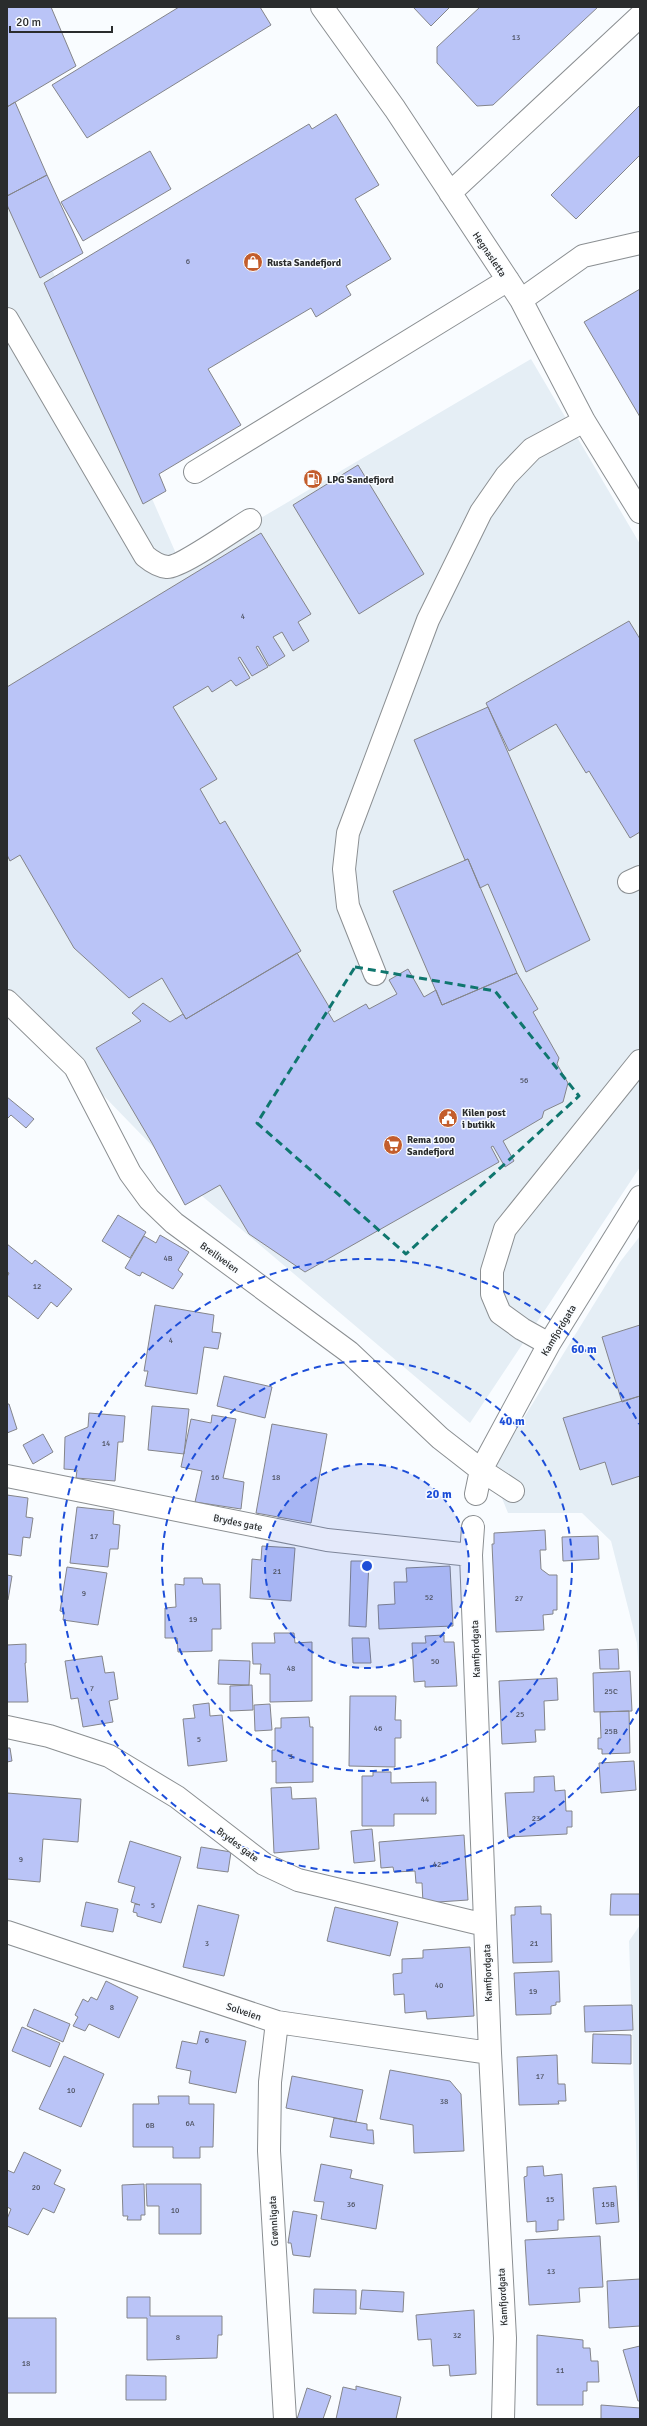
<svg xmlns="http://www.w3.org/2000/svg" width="647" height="2426" font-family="Signika,sans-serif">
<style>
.built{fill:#e5eef5}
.building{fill:#bac4f7;stroke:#84858a}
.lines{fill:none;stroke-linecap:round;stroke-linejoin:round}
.minor-casing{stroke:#8b8f92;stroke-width:24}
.minor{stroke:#fff;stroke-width:22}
.marked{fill:none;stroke:#0f766e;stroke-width:3;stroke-dasharray:8 5;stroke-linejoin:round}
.ring{fill:none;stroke:#1d4ed8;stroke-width:2;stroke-dasharray:7 5}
.labels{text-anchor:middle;stroke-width:3;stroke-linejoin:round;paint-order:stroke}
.number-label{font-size:8px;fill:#4e5260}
.street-label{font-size:10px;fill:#2a2c2d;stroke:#f9fcff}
.poi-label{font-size:10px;font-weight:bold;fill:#2a2c2d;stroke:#f9fcff;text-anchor:start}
.centre{fill:#1d4ed8;stroke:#f9fcff;stroke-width:2}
.ring-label{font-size:12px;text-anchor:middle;font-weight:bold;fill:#1d4ed8;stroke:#f9fcff;stroke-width:3;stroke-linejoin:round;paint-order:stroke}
</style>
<rect width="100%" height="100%" fill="#f9fcff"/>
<path class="built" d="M7,167L181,565L531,359L640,544V1167L470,1423L195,1190L7,996Z
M640,1236V1687L637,1643L611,1541L582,1513H508L491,1471L620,1262Z
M640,1925V2262L629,1941Z"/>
<path class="building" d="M7,7H51L76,66L7,107Z
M179,7H260L271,25L87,138L52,85Z
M413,7H450L431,26Z
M480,7H598L493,105L477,106L437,63V47Z
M15,102L47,175L7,196V107Z
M640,105V155L576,219L551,195Z
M336,114L379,185L355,199L391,259L346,286L351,295L316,317L311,308L208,369L241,425L159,474L166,491L143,504L44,283L309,124L312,129Z
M150,151L171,189L83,241L61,202Z
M47,175L83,253L40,278L7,205V196Z
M640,289V417L584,322Z
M358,465L424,574L359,614L293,505Z
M261,533L311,614L298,622L309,641L293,651L282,632L273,637L285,656L269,666L258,646L256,647L268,667L252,676L240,657L238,658L250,678L236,686L231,680L212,692L208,686L173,707L217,779L200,789L220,824L225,821L301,951L186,1019L162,978L129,998L74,948L20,855L10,861L7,855V687Z
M629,621L640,639V832L630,838L589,771L586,773L556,724L509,751L486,703Z
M488,707L590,940L526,972L488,884L480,888L468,859L465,860L414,740Z
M468,859L517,973L442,1005L393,891Z
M297,953L331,1010L328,1012L334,1022L366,1004L369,1009L397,994L389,980L408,969L424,997L436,990L442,1005L517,973L538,1009L533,1012L559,1058L557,1064L568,1083L563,1102L544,1111L542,1118L503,1141L514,1161L505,1167L493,1146L491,1147L499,1162L305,1272L249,1234L220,1185L185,1205L152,1143L96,1048L141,1021L132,1013L143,1003L170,1022L183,1014L186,1019Z
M7,1097L34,1119L26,1128L11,1115L7,1119Z
M118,1215L146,1232L130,1258L102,1241Z
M160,1235L189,1252L178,1270L183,1274L173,1289L142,1272L140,1276L137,1275L125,1268L144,1236L156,1243Z
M7,1244L32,1264L35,1260L72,1289L57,1307L51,1302L38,1319L7,1295V1277L9,1273L7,1272Z
M155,1305L214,1315L212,1332L221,1333L218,1349L204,1347L197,1394L145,1386L148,1371H144Z
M640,1325V1396L622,1402L602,1337Z
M224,1376L272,1387L265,1418L217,1406Z
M640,1396V1476L612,1485L605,1462L580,1470L563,1418Z
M7,1404H9L17,1429L7,1433Z
M152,1406L189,1409L184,1454L148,1450Z
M89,1413L125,1416L123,1442H118L115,1481L76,1478L77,1470L64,1469L65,1437L88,1427Z
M212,1415L236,1419L223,1478L244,1482L241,1509L195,1502L202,1471L181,1467L191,1419L211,1423Z
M272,1424L327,1434L311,1523L256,1513Z
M43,1434L53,1452L33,1464L23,1445Z
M7,1495L28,1498L26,1517L33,1518L30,1538L23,1537L21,1556L7,1554Z
M77,1507L114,1511L113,1524L120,1525L118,1549H110L108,1567L70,1563Z
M545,1530L546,1550H540L541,1569L549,1575H557V1610H553V1614L543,1615L544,1630L496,1632L492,1544H494V1533Z
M598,1536L599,1559L563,1561L562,1537Z
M262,1546L295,1548L291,1601L250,1598L252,1559L261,1560Z
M351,1561H369L366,1627L349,1626Z
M450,1566L453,1626L379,1629L378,1605L395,1604L394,1582H407L406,1568Z
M67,1567L107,1573L98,1625L63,1620L64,1612L60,1611Z
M7,1575L12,1576L8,1600H7Z
M184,1578H202L203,1584H220L221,1629H212V1651L178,1652L177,1638H165V1608L176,1607L175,1584L184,1585Z
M274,1633H294L295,1643L312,1642V1701L270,1702V1674H260L261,1664H253L252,1643H275Z
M444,1635V1642H454L457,1686L425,1687V1681L414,1682L412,1643H426L425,1636Z
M352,1638H369L371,1663H353Z
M26,1644V1663H25L28,1702H7V1645Z
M618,1649L619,1669H600L599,1650Z
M102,1656L105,1673L114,1672L118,1699L109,1701L113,1722L83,1727L78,1698L71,1699L65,1661Z
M219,1660L250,1661L249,1685L218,1684Z
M630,1671L632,1711L594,1712L593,1673Z
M557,1678L558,1700L544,1701L545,1730H535L536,1742L502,1744L499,1681Z
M252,1685L253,1710L230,1711V1686Z
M350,1696H396L395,1720H401V1738H395V1767L349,1766Z
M209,1703L210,1716L222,1715L227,1761L188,1766L183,1719L195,1718L193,1705Z
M270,1704L272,1730L255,1731L254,1705Z
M629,1711L630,1753L602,1754V1749H598V1738H601L600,1712Z
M309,1717L310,1727H313V1782L276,1783V1761L272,1762V1750H275V1728H281V1718Z
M7,1748H10L12,1761L7,1762Z
M634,1761L636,1790L601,1793L599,1763Z
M373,1772H391V1783L436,1782V1814H394V1826H362V1776H373Z
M554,1776L555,1791L565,1790L566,1811H572V1827H567V1834L508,1837L505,1793L534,1792V1777Z
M291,1787L292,1799L316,1798L319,1849L274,1853L271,1788Z
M7,1793L81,1799L78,1842L43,1839L40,1882L7,1879Z
M372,1829L375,1861L354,1863L351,1831Z
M464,1835L468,1900L423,1903L422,1883H416L415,1871L394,1872L393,1867L381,1868L379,1842Z
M130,1841L181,1857L161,1923L137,1916V1913L133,1912L135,1904L140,1905L131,1902L135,1887L118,1882Z
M201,1847L231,1852L228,1872L197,1868Z
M611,1894H640V1915H610Z
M86,1902L118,1909L113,1932L81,1926Z
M198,1905L239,1915L224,1976L183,1967Z
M541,1906V1914H551L552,1962L513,1963L511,1915H515V1907Z
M335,1907L398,1922L390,1956L327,1941Z
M470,1947L474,2016L427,2019L426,2011L405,2013L404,1994L394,1995L393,1974L402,1973V1959L423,1958V1950Z
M559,1971L560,2002H556V2005L551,2006V2014L516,2015L514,1973Z
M106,1981L138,1997L119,2038L89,2024L85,2031L73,2026L78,2017L75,2015L83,1999L88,2002L91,1997L97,2000Z
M632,2005L633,2030L585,2032L584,2006Z
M34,2009L70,2024L63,2042L27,2026Z
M22,2027L60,2043L50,2067L12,2051Z
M200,2031L246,2041L236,2093L189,2083L191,2071L176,2068L182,2041L197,2044Z
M593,2034L631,2035V2064L592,2063Z
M557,2055L558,2084H565L566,2101H558L559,2104L519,2105L517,2057Z
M64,2056L104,2074L81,2127L39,2109Z
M390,2070L450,2081L461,2094L464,2151L414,2153L413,2125L380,2119Z
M292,2076L363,2090L356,2122L286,2108Z
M158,2096H189V2104H214L213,2147H200V2158H173V2147H133V2104H159Z
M334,2118L367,2124V2130H373L374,2144L330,2137Z
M24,2152L61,2170L54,2184L65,2189L54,2213L43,2208L28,2235L7,2226V2219L11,2209L7,2207V2170L14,2173Z
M321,2164L352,2170L350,2178L383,2185L376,2229L321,2219L324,2202L314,2201Z
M543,2166L544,2176L562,2174L564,2220H558V2230L536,2232V2221L527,2222L524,2177L527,2176V2167Z
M144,2184L145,2215H141V2220H127L128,2216H123L122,2185Z
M146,2184H201V2234H159V2206H147Z
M616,2186L619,2222L596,2224L593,2188Z
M293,2211L317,2215L310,2257L293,2255L291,2243H288Z
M600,2236L603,2287L579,2288L580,2302L529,2305L525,2240Z
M640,2279V2326L609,2328L607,2281Z
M314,2289L356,2290V2314L313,2313Z
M362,2290L404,2292L403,2312L360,2309Z
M127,2297H150V2316H222V2335H218L217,2358L147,2360V2318H127Z
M474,2310L476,2374L450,2376L449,2365L433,2366L431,2339L418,2340L416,2315Z
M7,2318H56V2393H7Z
M537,2335L583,2340V2348H590L591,2361H598L599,2382H587V2391H583V2405H537Z
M640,2346V2401H638L623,2350Z
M126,2375L166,2376V2400H126Z
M356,2386L401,2397L396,2419H336L343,2387L356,2390Z
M307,2388L331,2396L323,2419H297Z
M601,2405L640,2408V2419H601Z"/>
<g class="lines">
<defs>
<path id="minor" d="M322,7L395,109L521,300L584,421L640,512
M450,193L640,16
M521,300L583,256L640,243
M7,319L145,556C151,561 158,566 167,567C180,568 235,529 250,520
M195,472L508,280
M629,882L640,877
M375,974L348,906L344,869L348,833L428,620L481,512L506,476L532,449L584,421
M7,1001L75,1067L130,1173L149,1199L174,1223L349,1352L440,1438L481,1470L513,1491
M549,1344L522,1329L500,1313L492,1294V1271L505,1229L640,1061
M7,1476L327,1540L471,1555
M476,1494L481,1470L549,1344L640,1197
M473,1527L471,1555L490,2053L505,2338L503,2419
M7,1727L49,1736L109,1756L177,1797L264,1864L298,1880L485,1925
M7,1932L277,2022L490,2053
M277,2022L270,2082L269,2151L285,2419"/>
</defs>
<use href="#minor" class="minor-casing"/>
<use href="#minor" class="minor"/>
</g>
<path class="marked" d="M355,967L495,991L579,1096L406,1254L257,1123Z"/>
<circle cx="367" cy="1566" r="102" fill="#1d4ed8" fill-opacity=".12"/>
<g class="ring">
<circle cx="367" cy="1566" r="102"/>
<circle cx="367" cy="1566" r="205"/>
<path d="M639 1708A307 307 0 1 1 639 1424"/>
</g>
<defs>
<symbol id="shop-disc" viewBox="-11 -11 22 22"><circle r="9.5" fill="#c35d2c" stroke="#f9fcff"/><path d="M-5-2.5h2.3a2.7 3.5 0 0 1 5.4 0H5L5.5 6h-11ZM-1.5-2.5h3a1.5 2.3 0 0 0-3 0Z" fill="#fff"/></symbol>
<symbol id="fuel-disc" viewBox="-11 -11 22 22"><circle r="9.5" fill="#c35d2c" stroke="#f9fcff"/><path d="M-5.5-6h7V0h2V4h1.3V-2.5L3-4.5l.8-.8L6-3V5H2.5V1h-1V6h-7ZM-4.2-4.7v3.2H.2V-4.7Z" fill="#fff"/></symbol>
<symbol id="civic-disc" viewBox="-11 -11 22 22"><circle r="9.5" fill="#c35d2c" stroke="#f9fcff"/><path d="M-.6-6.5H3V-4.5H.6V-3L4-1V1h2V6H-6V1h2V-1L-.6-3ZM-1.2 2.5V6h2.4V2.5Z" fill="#fff"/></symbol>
<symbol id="supermarket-disc" viewBox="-11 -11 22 22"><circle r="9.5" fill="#c35d2c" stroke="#f9fcff"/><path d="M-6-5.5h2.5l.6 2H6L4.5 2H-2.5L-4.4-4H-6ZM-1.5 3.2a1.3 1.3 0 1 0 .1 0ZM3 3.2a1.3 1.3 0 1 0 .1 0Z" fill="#fff"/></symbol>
</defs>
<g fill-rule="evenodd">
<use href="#shop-disc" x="242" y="251" width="22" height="22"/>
<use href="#fuel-disc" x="302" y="468" width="22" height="22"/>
<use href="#civic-disc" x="437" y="1107" width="22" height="22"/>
<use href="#supermarket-disc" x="382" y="1134" width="22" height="22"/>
</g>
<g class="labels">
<g class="number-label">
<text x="516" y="40">13</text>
<text x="188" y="264">6</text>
<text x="243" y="619">4</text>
<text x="524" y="1083">56</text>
<text x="168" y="1261">4B</text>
<text x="37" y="1289">12</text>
<text x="171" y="1343">4</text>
<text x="106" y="1446">14</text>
<text x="215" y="1480">16</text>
<text x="276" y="1480">18</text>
<text x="94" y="1539">17</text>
<text x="277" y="1574">21</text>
<text x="84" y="1596">9</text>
<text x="429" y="1600">52</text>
<text x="519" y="1601">27</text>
<text x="193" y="1622">19</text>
<text x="435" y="1664">50</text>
<text x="291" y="1671">48</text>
<text x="92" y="1691">7</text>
<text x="611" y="1694">25C</text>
<text x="520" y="1717">25</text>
<text x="378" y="1731">46</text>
<text x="611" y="1734">25B</text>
<text x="199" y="1742">5</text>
<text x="291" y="1759">3</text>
<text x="425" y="1802">44</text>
<text x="536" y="1821">23</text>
<text x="21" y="1862">9</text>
<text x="437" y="1867">42</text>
<text x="153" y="1908">5</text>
<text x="207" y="1946">3</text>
<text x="534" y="1946">21</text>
<text x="439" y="1988">40</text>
<text x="533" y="1994">19</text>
<text x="112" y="2010">8</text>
<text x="207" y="2043">6</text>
<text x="540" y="2079">17</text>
<text x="71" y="2093">10</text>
<text x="444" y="2104">38</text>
<text x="190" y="2126">6A</text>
<text x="150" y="2128">6B</text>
<text x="36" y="2190">20</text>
<text x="550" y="2202">15</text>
<text x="351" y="2207">36</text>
<text x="608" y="2207">15B</text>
<text x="175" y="2213">10</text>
<text x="551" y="2274">13</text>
<text x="457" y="2338">32</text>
<text x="178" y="2340">8</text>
<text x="26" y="2366">18</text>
<text x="560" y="2373">11</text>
</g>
<g class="street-label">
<text transform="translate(490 254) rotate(56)" y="4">Hegnasletta</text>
<text transform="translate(220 1257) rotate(36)" y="4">Breiliveien</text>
<text transform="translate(558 1330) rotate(-59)" y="4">Kamfjordgata</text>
<text transform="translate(238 1522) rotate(12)" y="4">Brydes gate</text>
<text transform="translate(475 1649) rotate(-92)" y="4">Kamfjordgata</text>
<text transform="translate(238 1844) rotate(37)" y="4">Brydes gate</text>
<text transform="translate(487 1973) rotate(-92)" y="4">Kamfjordgata</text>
<text transform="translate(244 2011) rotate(19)" y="4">Solveien</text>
<text transform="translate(273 2221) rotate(-93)" y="4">Grønnligata</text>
<text transform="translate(502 2297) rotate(-93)" y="4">Kamfjordgata</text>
</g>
<g class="poi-label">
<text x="267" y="266">Rusta Sandefjord</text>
<text x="327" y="483">LPG Sandefjord</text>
<text x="462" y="1116">Kilen post<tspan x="462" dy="12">i butikk</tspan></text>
<text x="407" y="1143">Rema 1000<tspan x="407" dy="12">Sandefjord</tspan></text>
</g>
</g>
<circle cx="367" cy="1566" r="6" class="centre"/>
<g class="ring-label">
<text x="584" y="1353">60 m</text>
<text x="512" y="1425">40 m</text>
<text x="439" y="1498">20 m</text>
</g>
<rect width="647" height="2426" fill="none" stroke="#2a2c2d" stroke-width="16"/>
<path d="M10 26v6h102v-6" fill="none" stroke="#2a2c2d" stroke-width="2"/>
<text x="16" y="26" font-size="12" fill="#2a2c2d" stroke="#f9fcff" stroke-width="3" paint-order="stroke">20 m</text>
</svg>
